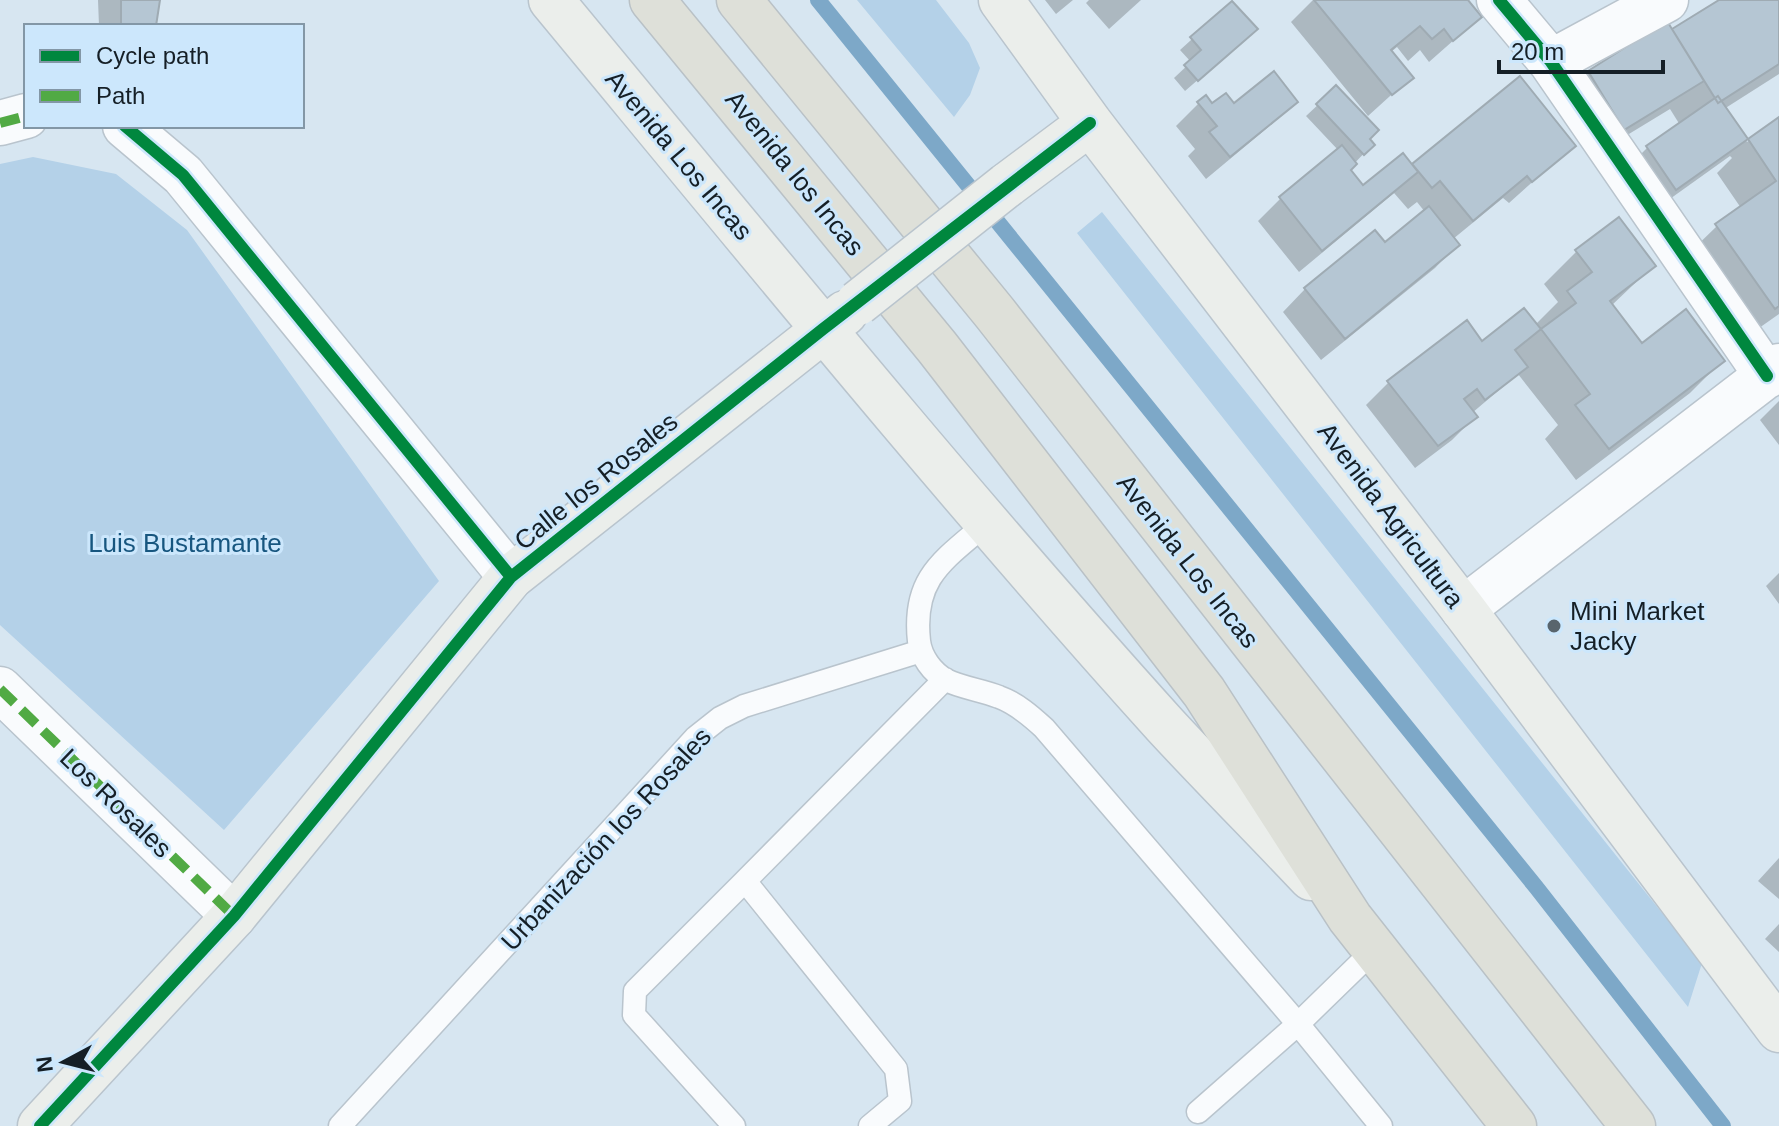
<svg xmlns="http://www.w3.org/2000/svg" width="1779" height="1126" font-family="Arial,sans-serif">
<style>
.green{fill:#b4d1e8}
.shadow{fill:#0003}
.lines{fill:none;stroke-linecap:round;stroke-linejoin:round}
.stream{stroke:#7da8c8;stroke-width:16}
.building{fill:#b5c6d3;stroke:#9fabb3;stroke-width:2}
.lane-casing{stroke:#b9c4cd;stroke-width:25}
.street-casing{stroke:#b9c4cd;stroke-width:47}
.secondary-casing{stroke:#b9c4cd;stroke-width:47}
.primary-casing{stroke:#b9c1c6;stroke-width:47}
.lane{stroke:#f9fbfd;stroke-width:22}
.street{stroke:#f9fbfd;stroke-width:44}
.secondary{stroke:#ebeeeb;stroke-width:44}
.primary{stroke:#dee0d9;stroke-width:44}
.secondary-bridge-casing{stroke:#b9c4cd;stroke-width:47;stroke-linecap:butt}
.secondary-bridge{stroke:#ebeeeb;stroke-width:44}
.quiet{stroke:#51aa44;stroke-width:10;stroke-dasharray:20 10;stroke-linecap:butt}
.cycleway-casing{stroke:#cce7fc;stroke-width:17}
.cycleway{stroke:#00873e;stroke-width:12}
.poi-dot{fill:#59656d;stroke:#cce7fc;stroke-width:3}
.labels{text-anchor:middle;stroke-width:6;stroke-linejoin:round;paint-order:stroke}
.street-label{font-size:26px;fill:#151f26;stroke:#cce7fc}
.park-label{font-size:26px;fill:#17567f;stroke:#cce7fc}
.poi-label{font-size:26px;fill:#151f26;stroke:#cce7fc;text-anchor:start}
</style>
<rect width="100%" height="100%" fill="#d7e6f1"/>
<path class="green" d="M857,0H936L969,43L980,68L970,95L954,117Z
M33,157L116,174L187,230L439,581L224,830L0,625V164Z
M1102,212L1702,963L1688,1007L1077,233Z"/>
<path class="shadow" d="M98,0H158L154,26H99Z
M1045,0H1073L1056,14Z
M1089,0H1141L1109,29L1086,3Z
M1313,0H1465L1480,17L1429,62L1420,50L1408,61L1397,47L1391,52L1411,77L1368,116L1291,22Z
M1722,0H1779V74L1724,109L1747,142L1779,120V314L1742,340L1684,258L1717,226L1741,208L1717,173L1732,158L1730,156L1653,211L1625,170L1648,147L1680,125L1670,109L1601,151L1567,96L1589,73L1672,33Z
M1232,3L1244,40L1185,91L1174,78L1191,62L1180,50Z
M1520,79L1574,145L1509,203L1503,198L1453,239L1457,245L1435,268L1321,360L1283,312L1305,289L1385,245L1425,212L1417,202L1408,209L1394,193L1299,272L1258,221L1281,198L1339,151L1306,116L1336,88L1372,145L1348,170L1363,188L1412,167Z
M1295,101L1272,124L1206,179L1188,156L1195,149L1176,126L1199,103L1234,106Z
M1618,220L1653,266L1611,306L1641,346L1722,361L1690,393L1576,480L1545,439L1558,425L1518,374L1472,413L1475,417L1452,440L1415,468L1366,405L1389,382L1481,344L1535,325L1558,302L1544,284L1576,252Z
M1779,401V445L1760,420Z
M1779,573V604L1766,586Z
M1779,858V899L1758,881Z
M1779,924V952L1765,939Z"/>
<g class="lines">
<path class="stream" d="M818,0L1536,887L1723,1126"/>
</g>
<path class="building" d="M121,0H160L156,26H121Z
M1314,0H1468L1482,17L1453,41L1444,29L1432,39L1420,26L1391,50L1414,78L1392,95Z
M1719,0H1779V64L1718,103L1672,29Z
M1232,1L1258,29L1198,81L1184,65L1201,50L1190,37Z
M1667,21L1704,81L1624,130L1588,71Z
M1274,71L1298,102L1230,157L1209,132L1217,126L1197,102L1206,95L1212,103L1226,93L1234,103Z
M1520,76L1576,146L1532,182L1527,176L1473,221L1440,181L1432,188L1412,164Z
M1336,85L1379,130L1370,139L1375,145L1364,155L1316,104Z
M1718,96L1748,139L1676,190L1646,146Z
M1779,117V306L1775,309L1715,224L1776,181L1748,139Z
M1342,145L1357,164L1351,170L1363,185L1403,153L1418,172L1322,251L1279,197Z
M1429,206L1460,245L1345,339L1304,288L1375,230L1385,242Z
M1619,217L1656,266L1610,301L1642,343L1686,309L1725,361L1609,449L1575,405L1590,394L1541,329L1576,303L1567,291L1592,272L1575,250Z
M1524,308L1541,329L1515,350L1528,367L1485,400L1477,389L1464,399L1478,417L1438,446L1387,381L1467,320L1482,341Z"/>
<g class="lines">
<defs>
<path id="lane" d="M988,522C944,560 912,577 919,641C921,657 932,672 946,680C962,688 982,690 999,697C1016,703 1031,716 1044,728L1298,1024L1381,1126
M745,881L945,679
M1198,1112L1298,1024L1374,950
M340,1126L696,737L720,718L744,706L921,651
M734,1126L634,1015L635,991L745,881L896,1069L900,1101L870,1126"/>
<path id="street" d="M1499,0L1551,62L1767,376
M1551,62L1666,0
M0,123L26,116
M125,126L183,175L511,577
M1463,609L1779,366
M0,689L234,916"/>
<path id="secondary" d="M551,0C753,244 953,490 1165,725C1213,777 1263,827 1311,878
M1001,0L1090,123L1463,609L1779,1030
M1007,185L1090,123
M40,1126L234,916L511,577L845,313"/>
<path id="primary" d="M652,0L937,347L1204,692L1350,918L1514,1126
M739,0L994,312L1633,1126"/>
</defs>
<use href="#lane" class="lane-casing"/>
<use href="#street" class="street-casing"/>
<use href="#secondary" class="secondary-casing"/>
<use href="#primary" class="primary-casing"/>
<use href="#lane" class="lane"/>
<use href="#street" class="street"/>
<use href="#secondary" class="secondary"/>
<use href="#primary" class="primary"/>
<defs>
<path id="secondary-bridge" d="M858,303L1007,185"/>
</defs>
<use href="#secondary-bridge" class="secondary-bridge-casing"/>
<use href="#secondary-bridge" class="secondary-bridge"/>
<path class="quiet" d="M0,123L26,116
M0,689L234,916"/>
<defs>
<path id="cycleway" d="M1499,0L1551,62L1767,376
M125,126L183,175L511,577
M40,1126L234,916L511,577L823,329L1090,123"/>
</defs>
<use href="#cycleway" class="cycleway-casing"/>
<use href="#cycleway" class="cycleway"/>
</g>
<circle class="poi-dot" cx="1554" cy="626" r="8"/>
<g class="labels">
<g class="street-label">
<text transform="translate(679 155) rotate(50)" y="9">Avenida Los Incas</text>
<text transform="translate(795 173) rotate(51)" y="9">Avenida los Incas</text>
<text transform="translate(596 481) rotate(-39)" y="9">Calle los Rosales</text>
<text transform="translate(1391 515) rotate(53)" y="9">Avenida Agricultura</text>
<text transform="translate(1188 561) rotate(52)" y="9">Avenida Los Incas</text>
<text transform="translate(116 803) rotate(44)" y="9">Los Rosales</text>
<text transform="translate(606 839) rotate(-47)" y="9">Urbanización los Rosales</text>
</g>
<g class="park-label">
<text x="185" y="552">Luis Bustamante</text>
</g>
<g class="poi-label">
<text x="1570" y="620">Mini Market<tspan x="1570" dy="30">Jacky</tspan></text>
</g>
</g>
<rect x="24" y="24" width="280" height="104" fill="#cce7fc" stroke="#8397a6" stroke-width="2"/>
<rect x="40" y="50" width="40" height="12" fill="#00873e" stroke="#8397a6" stroke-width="2"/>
<text x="96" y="64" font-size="24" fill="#151f26">Cycle path</text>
<rect x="40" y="90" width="40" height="12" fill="#51aa44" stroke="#8397a6" stroke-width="2"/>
<text x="96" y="104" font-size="24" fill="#151f26">Path</text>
<g transform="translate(64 1062) rotate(263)" stroke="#cce7fc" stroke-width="6" paint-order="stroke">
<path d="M0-6L14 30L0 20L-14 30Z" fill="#151f26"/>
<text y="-12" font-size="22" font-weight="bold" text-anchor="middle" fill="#151f26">N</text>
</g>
<path d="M1499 60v12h164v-12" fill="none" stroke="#151f26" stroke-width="4"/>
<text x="1511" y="60" font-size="24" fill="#151f26" stroke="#cce7fc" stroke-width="6" paint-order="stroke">20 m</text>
</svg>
